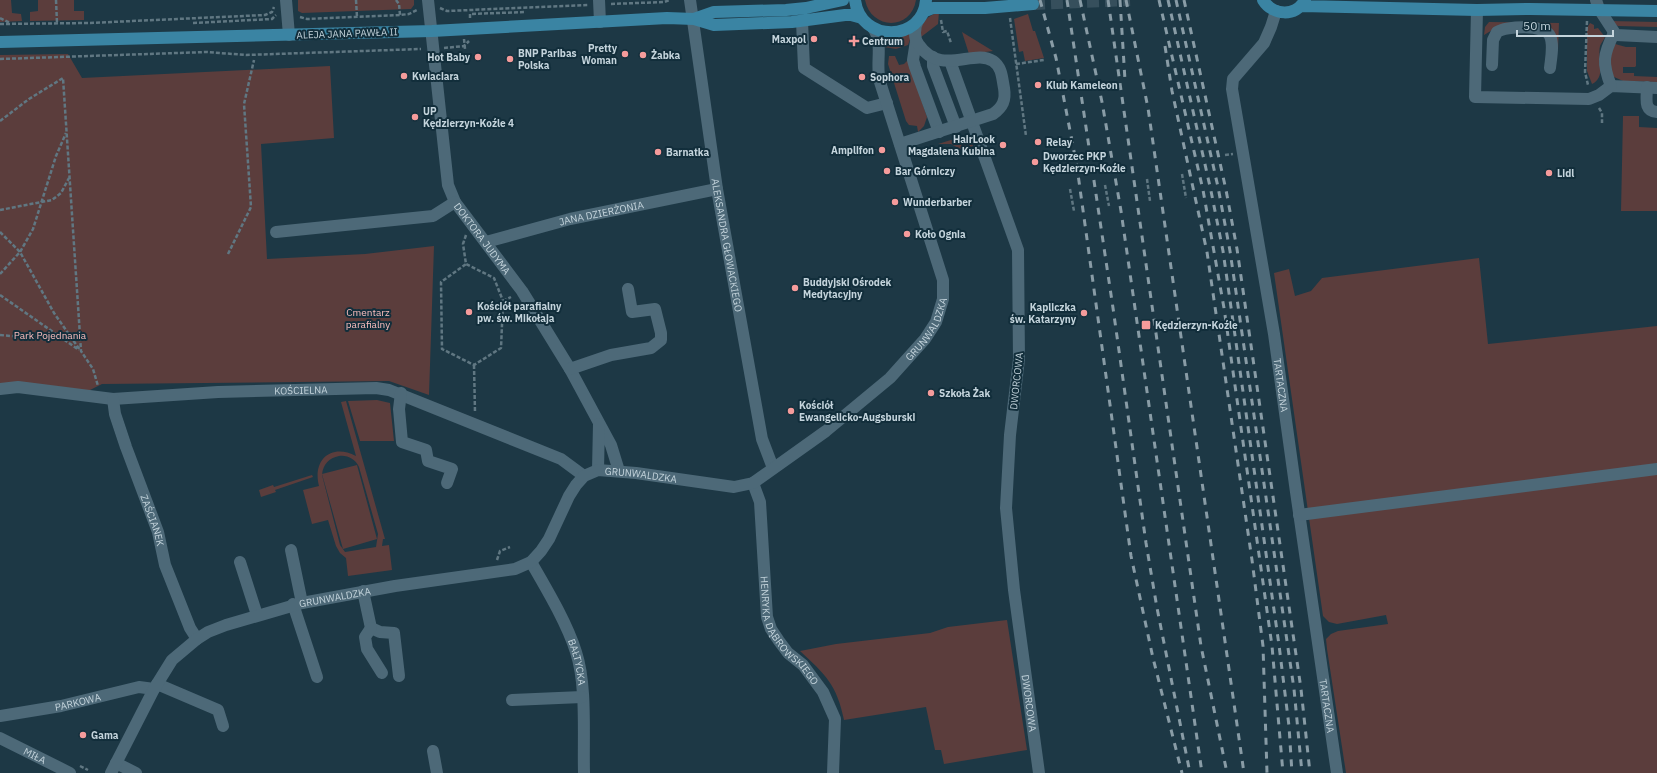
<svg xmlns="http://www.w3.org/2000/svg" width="1657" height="773" font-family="'IBM Plex Sans',sans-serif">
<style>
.green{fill:#5b3d3c;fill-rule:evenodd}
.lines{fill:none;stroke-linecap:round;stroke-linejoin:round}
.major-tunnel{stroke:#364f5c;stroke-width:12;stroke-dasharray:12 6;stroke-linecap:butt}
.path{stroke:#607782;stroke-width:2.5;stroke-dasharray:4 2;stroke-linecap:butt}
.minor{stroke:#4d6978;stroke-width:12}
.major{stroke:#3a84a3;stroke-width:12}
.rail{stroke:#899ca6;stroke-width:3;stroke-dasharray:7 7;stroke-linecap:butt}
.poi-dot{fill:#f59b9b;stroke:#122e3b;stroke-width:1.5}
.labels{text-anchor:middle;stroke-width:4;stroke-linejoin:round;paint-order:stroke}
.street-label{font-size:10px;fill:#c4d4dc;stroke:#122e3b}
.poi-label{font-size:10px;font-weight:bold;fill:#c4d4dc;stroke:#122e3b;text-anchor:start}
.park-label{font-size:10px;fill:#fcbfbe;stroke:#122e3b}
</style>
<rect width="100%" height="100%" fill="#1d3845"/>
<path class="green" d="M0,0H11L12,13L21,14L22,21L0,22Z
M38,0H74V11H84V20L30,21V12L38,11Z
M298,0H414V5L411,9L302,13L298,11Z
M865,0H916C911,31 871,30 865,0Z
M939,12L938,24L921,37C919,23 927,16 939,12Z
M1028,14L1033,31H1035L1044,58L1025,61L1023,51L1019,52L1014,19Z
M1610,21L1657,22V27L1618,26Z
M1489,22L1559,23L1558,50L1557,51L1554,37L1499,26L1484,35L1485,27Z
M1590,23L1594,25V29L1598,28L1605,37C1604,40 1601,43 1600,46C1597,59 1607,76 1592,84L1587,71V28Z
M910,32L911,37L908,45L896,49L884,47V37Z
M962,32L993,51L969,54Z
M1615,44L1626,47H1636V66L1635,67H1623V73H1634V76L1657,77V82L1623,81L1612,76L1607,63Z
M68,54L82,78L330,66L334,138L261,144L267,259L365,254L434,246L429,395L389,381L102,384L88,391L0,384V55Z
M889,56H895L899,65L904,64L908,60L927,117L924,126L918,132L917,126L909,125L906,121L888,64Z
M1623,116H1639V127L1657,128V211H1621Z
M967,135L973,146L960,149L951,144H938Z
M1479,258L1488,344L1657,326V773H1346L1327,649L1326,639L1331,634L1338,631L1388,624L1386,615L1337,624L1329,622L1323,616L1274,273L1289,269L1295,296L1311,291L1322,278Z
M377,400L390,403L394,441H360L348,401Z
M346,401L385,539H383L382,546L389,545L392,570L348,576L346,558L340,553L336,546L328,520L312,524L303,490L319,486C312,459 332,443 356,456L341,402ZM339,456C348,455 355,459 359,467L378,534L376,547L345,552L340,545L322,475C323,464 329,458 339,456Z
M357,465L377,539L343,549L322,474Z
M312,475L313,477L275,490L276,492L261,497L259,490L273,485L274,487Z
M1007,620L1027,750L944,764L941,750H935L926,707L844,720C837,685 825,674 800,651L836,644L930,633L948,627Z"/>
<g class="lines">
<path class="major-tunnel" d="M1033,4L1130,0"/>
<path class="path" d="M56,0L57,23
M356,0L357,17
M396,0L399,4L400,15
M611,4L664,2L670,0
M440,8L447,11L588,5
M300,17L307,19L400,15L409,14L417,10
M0,18L10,23
M470,18V14L526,12
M1010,18L1026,136
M941,20L943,32L947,31L951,43
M1587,21L1585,72L1588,85
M193,23L272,19L276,15
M0,24L89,23L265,15L272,12L274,7
M464,39L465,49
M444,48L464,46L469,41
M0,59L207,52L246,55L421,49
M1016,64L1044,60
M1599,108L1602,113V123
M0,121L29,99L63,78L81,351L93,369L98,386
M1225,155L1233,154
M1182,174L1186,198
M1147,179L1150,201
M1105,185L1109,206
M1070,189L1074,211
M0,210L52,200L61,193L69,178
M0,232L20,252L54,313L80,350
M466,235L463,244L466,264L494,278L503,301L501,348L474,365L442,349L441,282L466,264
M228,254L251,207L244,104L254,60
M0,274L20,252L33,229L56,156L66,133
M0,295L79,350
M503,301L511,297
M0,335L43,339L56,334
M474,365L475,412
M497,560L500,551L510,547
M80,766L88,770"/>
<g class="minor">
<path d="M286,0L289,35"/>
<path id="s1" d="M428,0L448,185L455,202L522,291L570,369L611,445L619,471"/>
<path d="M599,0L600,22"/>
<path id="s2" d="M690,0L717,189L762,439L773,468"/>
<path d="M1596,0L1599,9L1616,35L1657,37"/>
<path d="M1477,10L1475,97L1589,99L1599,95L1611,86L1657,88"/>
<path id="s3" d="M1276,11L1271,27L1264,43L1233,79L1232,89L1274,334L1296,492L1337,773"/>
<path d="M802,21L804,68L867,108L887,103"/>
<path d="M916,41L913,60L915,67L939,132"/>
<path d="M933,57V66L956,127"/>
<path id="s4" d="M950,61L1018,250L1019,359L1010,435L1006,508L1014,590L1039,773"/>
<path d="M1492,65L1493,40L1497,32C1506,26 1545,24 1550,36C1554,45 1551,58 1550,68"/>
<path d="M1611,86C1602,63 1603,55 1614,33"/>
<path d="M1647,87C1647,98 1643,111 1657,112"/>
<path d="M900,144L993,114C1003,107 1006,100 1004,88C1002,78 1002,67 993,61C974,48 941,77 919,45C913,37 914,29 918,20"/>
<path d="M276,232L433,216L455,202"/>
<path id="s5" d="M486,242L570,219L717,189"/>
<path d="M570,369L611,355L651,348L661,340V333L655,309L632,312L628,289"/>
<path id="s6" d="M0,389L18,387L113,399L218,392L376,388L389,390L561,459L584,476"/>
<path d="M401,393L399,409L402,442L426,450L428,461L452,469L447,483"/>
<path id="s7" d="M113,399L115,414L126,447L158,532L165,565L190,628L197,639"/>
<path d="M598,470L599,424"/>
<path id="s8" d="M753,483L760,502L767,617L771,629L779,641L788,653L803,665L823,692L835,719L833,773"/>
<path d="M1299,515L1657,469"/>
<path d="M291,550L302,603"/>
<path d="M240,562L257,615"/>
<path id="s9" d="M531,562C546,588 567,623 576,652C587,685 583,737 584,773"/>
<path d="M363,591L371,628L380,632L394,633L399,676"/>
<path d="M293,604L317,677"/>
<path d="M371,628L365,637L367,649L382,673"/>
<path d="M157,684L218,710L223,726"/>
<path d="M512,700L582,697"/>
<path id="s10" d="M0,716L61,706L139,687L154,689"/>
<path id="s11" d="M0,738L70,773"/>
<path d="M433,751L437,773"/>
<path d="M116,763L136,773"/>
<path id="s12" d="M111,773L154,689L172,660L197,639L208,632L226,625L302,603L395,586L515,569L531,562L541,551L549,539L569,496L576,485L584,476L598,470L636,473L734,487L753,483L826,431L890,378L925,339L936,322L943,299V280L880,82C875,64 884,42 873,28"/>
</g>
<path class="major" d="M855,0C860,43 923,43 926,0
M1263,0C1273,16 1296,17 1305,0
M1302,6L1477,10L1530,9L1657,11
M923,12L933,8H985L1033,4
M694,19L714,12L786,10L806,8L843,0
M0,42L432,31L667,18L694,19L714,25L792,22L845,15H851L862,18"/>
<path class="rail" d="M1040,0L1056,58L1077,167L1131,556L1153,658L1182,773
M1067,0L1113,308L1146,543L1157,608L1190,773
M1080,0L1102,102L1121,211L1202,773
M1108,0L1201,646L1227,773
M1120,0L1125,80
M1126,0L1148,108L1244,773
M1159,0L1203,190L1224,308L1272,646L1283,773
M1168,0L1211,191L1223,251L1279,645L1289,726L1292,773
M1176,0L1218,187L1230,251L1294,689L1302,773
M1184,0L1226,190L1237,249L1301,689L1310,773
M1165,46L1172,91L1207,252L1252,560L1263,646L1267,773"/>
</g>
<g class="poi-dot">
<circle cx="814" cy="39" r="4"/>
<path d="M852 35h4v4h4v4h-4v4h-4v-4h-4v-4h4z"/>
<circle cx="625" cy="54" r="4"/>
<circle cx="643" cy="55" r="4"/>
<circle cx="478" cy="57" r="4"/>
<circle cx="510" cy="59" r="4"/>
<circle cx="404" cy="76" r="4"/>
<circle cx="862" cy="77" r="4"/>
<circle cx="1038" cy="85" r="4"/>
<circle cx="415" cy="117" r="4"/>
<circle cx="1038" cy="142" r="4"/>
<circle cx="1003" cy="145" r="4"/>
<circle cx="882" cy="150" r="4"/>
<circle cx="658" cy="152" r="4"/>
<circle cx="1035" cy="162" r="4"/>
<circle cx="887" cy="171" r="4"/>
<circle cx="1549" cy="173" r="4"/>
<circle cx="895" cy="202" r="4"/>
<circle cx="907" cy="234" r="4"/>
<circle cx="795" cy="288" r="4"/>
<circle cx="469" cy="312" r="4"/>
<circle cx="1084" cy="313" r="4"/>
<rect x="1141" y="320" width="10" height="10" rx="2"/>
<circle cx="931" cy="393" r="4"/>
<circle cx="791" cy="411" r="4"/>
<circle cx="83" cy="735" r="4"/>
</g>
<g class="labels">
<g class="street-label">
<text transform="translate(347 33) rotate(-2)" y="4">ALEJA JANA PAWŁA II</text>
<text dy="4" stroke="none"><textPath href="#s5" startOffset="119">JANA DZIERŻONIA</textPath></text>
<text dy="4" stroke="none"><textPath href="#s1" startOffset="250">DOKTORA JUDYMA</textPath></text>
<text dy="4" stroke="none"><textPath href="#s2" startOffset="248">ALEKSANDRA GŁOWACKIEGO</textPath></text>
<text dy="4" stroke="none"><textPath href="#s12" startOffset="1014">GRUNWALDZKA</textPath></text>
<text transform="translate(1016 381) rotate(-84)" y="4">DWORCOWA</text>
<text dy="4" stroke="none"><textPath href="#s3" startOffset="392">TARTACZNA</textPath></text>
<text dy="4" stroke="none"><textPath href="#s6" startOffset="302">KOŚCIELNA</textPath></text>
<text dy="4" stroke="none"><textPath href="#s12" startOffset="666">GRUNWALDZKA</textPath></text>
<text dy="4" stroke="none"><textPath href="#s7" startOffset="128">ZAŚCIANEK</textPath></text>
<text dy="4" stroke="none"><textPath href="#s12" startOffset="306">GRUNWALDZKA</textPath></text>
<text dy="4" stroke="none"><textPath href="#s8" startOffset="157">HENRYKA DĄBROWSKIEGO</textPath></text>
<text dy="4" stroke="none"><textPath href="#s9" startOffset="111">BAŁTYCKA</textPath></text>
<text dy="4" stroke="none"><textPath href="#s10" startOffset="79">PARKOWA</textPath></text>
<text dy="4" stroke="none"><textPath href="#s4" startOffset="656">DWORCOWA</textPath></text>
<text dy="4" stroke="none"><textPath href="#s3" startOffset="716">TARTACZNA</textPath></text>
<text dy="4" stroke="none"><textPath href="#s11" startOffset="39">MIŁA</textPath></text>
</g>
<g class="poi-label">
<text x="806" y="43" text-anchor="end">Maxpol</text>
<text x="862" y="45">Centrum</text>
<text x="617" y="52" text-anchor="end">Pretty<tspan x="617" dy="12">Woman</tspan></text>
<text x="518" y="57">BNP Paribas<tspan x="518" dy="12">Polska</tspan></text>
<text x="651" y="59">Żabka</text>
<text x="470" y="61" text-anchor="end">Hot Baby</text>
<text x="412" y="80">Kwiaciara</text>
<text x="870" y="81">Sophora</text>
<text x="1046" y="89">Klub Kameleon</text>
<text x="423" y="115">UP<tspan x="423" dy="12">Kędzierzyn-Koźle 4</tspan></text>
<text x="995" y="143" text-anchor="end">HairLook<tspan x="995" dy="12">Magdalena Kubina</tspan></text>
<text x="1046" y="146">Relay</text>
<text x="874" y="154" text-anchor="end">Amplifon</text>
<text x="666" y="156">Barnatka</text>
<text x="1043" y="160">Dworzec PKP<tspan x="1043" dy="12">Kędzierzyn-Koźle</tspan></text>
<text x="895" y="175">Bar Górniczy</text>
<text x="1557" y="177">Lidl</text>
<text x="903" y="206">Wunderbarber</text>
<text x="915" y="238">Koło Ognia</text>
<text x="803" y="286">Buddyjski Ośrodek<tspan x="803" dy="12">Medytacyjny</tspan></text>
<text x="477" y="310">Kościół parafialny<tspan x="477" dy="12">pw. św. Mikołaja</tspan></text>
<text x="1076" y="311" text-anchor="end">Kapliczka<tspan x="1076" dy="12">św. Katarzyny</tspan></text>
<text x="1155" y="329">Kędzierzyn-Koźle</text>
<text x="939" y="397">Szkoła Żak</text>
<text x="799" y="409">Kościół<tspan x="799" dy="12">Ewangelicko-Augsburski</tspan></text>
<text x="91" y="739">Gama</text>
</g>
<g class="park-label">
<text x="368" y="316">Cmentarz<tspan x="368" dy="12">parafialny</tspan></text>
<text x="50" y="339">Park Pojednania</text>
</g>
</g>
<path d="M1517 30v6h96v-6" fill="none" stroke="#c4d4dc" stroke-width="2"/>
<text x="1523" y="30" font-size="12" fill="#c4d4dc" stroke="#122e3b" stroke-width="3" paint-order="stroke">50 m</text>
</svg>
